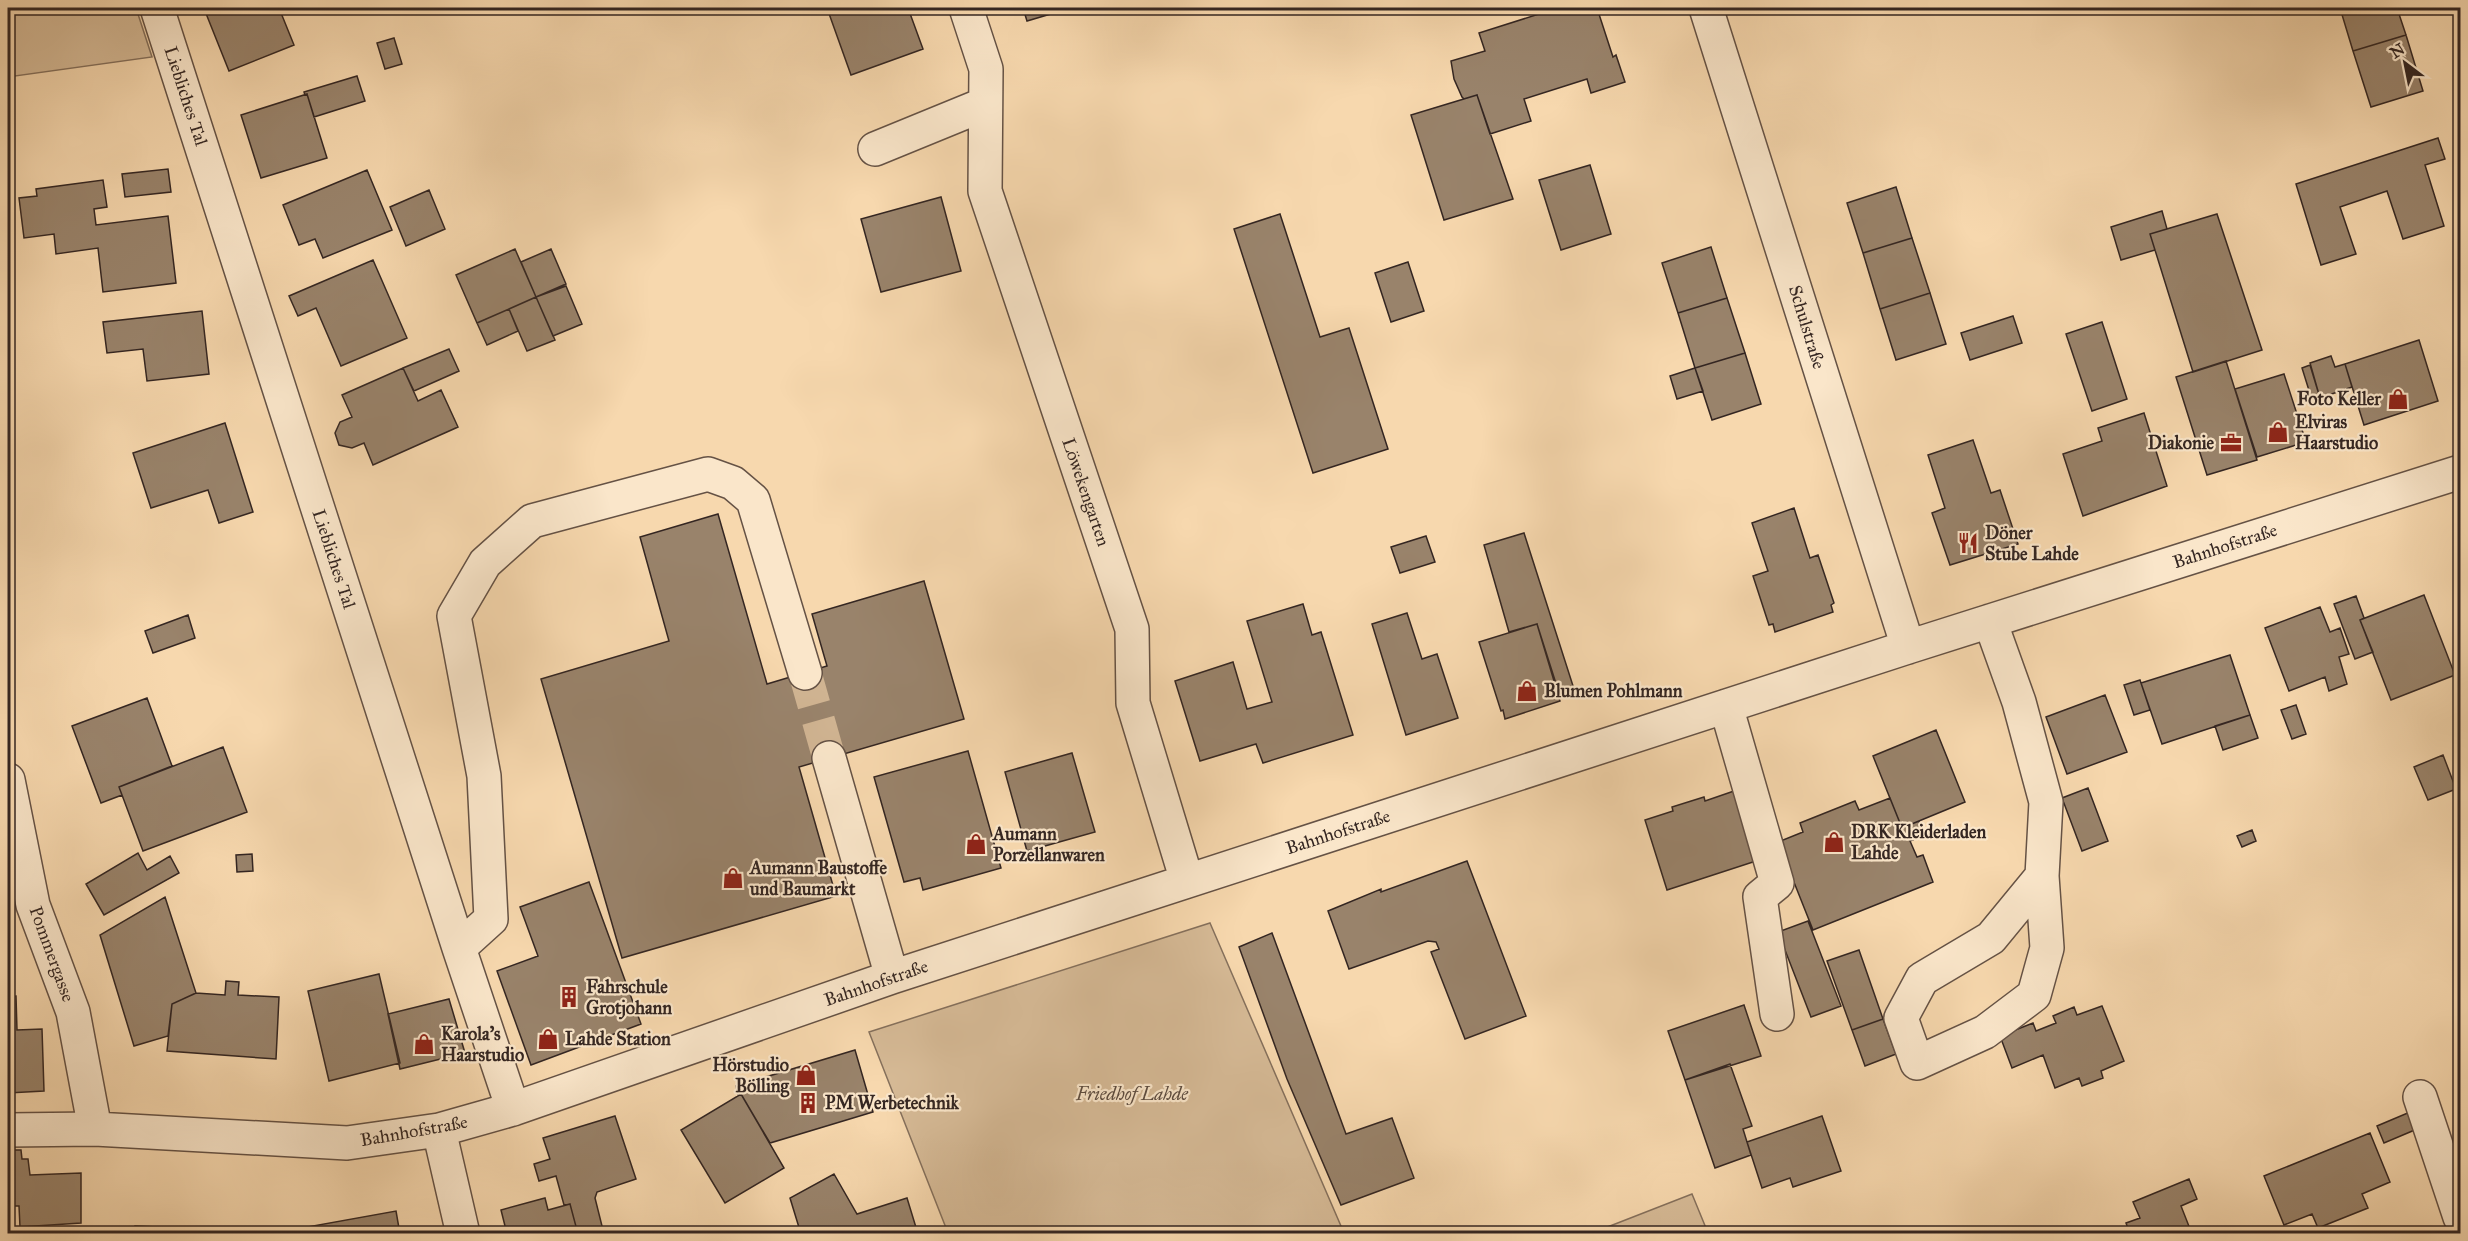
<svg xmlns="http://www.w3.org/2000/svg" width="2468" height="1241" font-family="'IM FELL Great Primer',serif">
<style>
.green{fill:#d6ba96;stroke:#85705c;stroke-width:1.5}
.building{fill:#99836b;stroke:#342622;stroke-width:1.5}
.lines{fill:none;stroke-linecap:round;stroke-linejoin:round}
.minor-tunnel{stroke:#d0b492;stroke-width:33;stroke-dasharray:33 16;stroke-linecap:butt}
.minor-casing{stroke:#655245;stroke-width:36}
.minor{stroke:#fae6ca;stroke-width:33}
.labels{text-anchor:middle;stroke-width:4.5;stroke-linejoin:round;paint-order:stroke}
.street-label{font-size:18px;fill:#342622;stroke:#fae6ca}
.poi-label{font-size:18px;font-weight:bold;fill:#342622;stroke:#fae6ca;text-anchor:start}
.park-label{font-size:18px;font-style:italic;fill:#5c4b3f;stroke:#fae6ca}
</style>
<rect width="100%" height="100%" fill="#f7d8ae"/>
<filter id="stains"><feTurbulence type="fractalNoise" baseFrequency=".00333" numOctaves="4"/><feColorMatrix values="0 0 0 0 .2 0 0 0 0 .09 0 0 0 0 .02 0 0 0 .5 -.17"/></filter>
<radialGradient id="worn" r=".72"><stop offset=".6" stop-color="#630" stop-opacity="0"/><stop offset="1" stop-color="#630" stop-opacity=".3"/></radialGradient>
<path class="green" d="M8,8H136L152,57L8,77Z
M1210,923L1344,1233H948L869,1032Z
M1692,1194L1708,1233H1592Z"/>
<path class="building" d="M215,8H279L294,45L229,71L205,11Z
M827,8H908L923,49L851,75Z
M1023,8H1071L1027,21Z
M1558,8H1597L1613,57L1616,55L1625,82L1591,93L1587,79L1524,99L1531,121L1490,134L1477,95L1464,99L1462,97L1454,79L1451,61L1485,51L1479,33Z
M2340,8H2397L2406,35L2353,51Z
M2406,35L2423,91L2371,107L2353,51Z
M394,38L402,64L385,69L377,43Z
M357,76L365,101L314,117L307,94L305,95L304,92Z
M307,94L327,158L261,178L241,115Z
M1477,95L1513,199L1444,220L1411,115Z
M2438,138L2445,159L2425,165L2444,226L2403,239L2387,191L2340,207L2356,254L2321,265L2296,184Z
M1590,165L1611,234L1561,250L1539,180Z
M168,169L171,192L125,197L122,174Z
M367,170L392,230L323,258L315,239L299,245L283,205Z
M103,180L107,207L94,209L96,225L168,216L176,283L103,292L98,248L56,254L54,234L24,238L19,198L37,196L36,189Z
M1896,187L1912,238L1863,253L1847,203Z
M429,190L445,229L406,246L390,207Z
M941,197L961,271L881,292L861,219Z
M2162,211L2167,229L2150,234L2155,250L2121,260L2111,227Z
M1280,214L1320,337L1349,328L1388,449L1313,473L1234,229Z
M2217,214L2262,350L2193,372L2150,234Z
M1912,238L1930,293L1880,309L1863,253Z
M1711,247L1727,298L1678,313L1662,263Z
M515,249L536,297L477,323L456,275Z
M551,249L566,284L536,297L521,262Z
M373,260L407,338L341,366L316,308L298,316L289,296Z
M1408,262L1424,311L1391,322L1375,273Z
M566,286L582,324L553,336L536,297Z
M1930,293L1946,344L1896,360L1880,309Z
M536,297L555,340L527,351L509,309Z
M1727,298L1745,353L1695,368L1678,313Z
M509,309L518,331L487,345L477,323Z
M202,311L209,374L147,381L143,349L107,353L103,322Z
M2013,316L2022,343L1970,360L1961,333Z
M2102,322L2127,399L2092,411L2066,334Z
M2419,340L2438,401L2364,425L2345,364Z
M449,349L459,371L414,391L403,368Z
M1745,353L1761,404L1712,420L1695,368Z
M2331,356L2335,367L2345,364L2352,387L2320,398L2310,363Z
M2226,361L2257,460L2207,475L2176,377Z
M2310,365L2320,398L2312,400L2302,368Z
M403,368L418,401L441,390L458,427L373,465L364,443L352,448L339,445L335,433L340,422L352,417L342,395Z
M1695,368L1703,391L1677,399L1670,376Z
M2284,374L2306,442L2257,457L2235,389Z
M2144,413L2167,486L2083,516L2063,454L2102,441L2098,428Z
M225,423L253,512L219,523L208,490L151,508L133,453Z
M1973,440L1991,493L2000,490L2018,544L1950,565L1932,513L1945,508L1928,455Z
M1794,508L1810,558L1818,555L1834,603L1831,605L1833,612L1775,632L1773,624L1769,625L1753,576L1768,571L1752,523Z
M718,514L767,684L827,666L812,614L924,581L964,719L799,767L836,896L622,958L541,679L669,641L640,537Z
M1524,533L1574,689L1559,693L1537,624L1509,632L1484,545Z
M1426,536L1435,562L1400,573L1391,547Z
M2424,595L2455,675L2391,700L2360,620Z
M2356,596L2364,618L2360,620L2373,652L2355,659L2334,604Z
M1303,604L1312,635L1321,632L1353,735L1263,763L1256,744L1200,761L1175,681L1233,662L1247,709L1272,702L1247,621Z
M2320,607L2330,632L2340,628L2349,654L2339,657L2347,684L2329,691L2325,677L2289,691L2265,628Z
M1407,613L1422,659L1437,654L1458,718L1406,735L1372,624Z
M188,615L195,638L153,653L145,631Z
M1537,624L1560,701L1505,719L1503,710L1501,711L1479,642Z
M2230,655L2250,715L2162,744L2141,683Z
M2140,680L2150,710L2134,715L2124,685Z
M2105,695L2127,752L2067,774L2046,717Z
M147,698L172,766L119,787L122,795L101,803L72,726Z
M2296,705L2306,734L2292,739L2281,710Z
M2250,715L2258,738L2223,750L2215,726Z
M1936,730L1965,802L1902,828L1873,756Z
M223,747L247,812L143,851L119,787Z
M968,751L1001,868L923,890L920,878L904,882L874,777Z
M1072,753L1095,832L1027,851L1005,772Z
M2443,755L2456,789L2428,800L2414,767Z
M2088,788L2108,841L2082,851L2062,798Z
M1734,791L1756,861L1667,890L1645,820L1673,811L1672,807L1704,797L1705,801Z
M1890,798L1902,828L1919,821L1924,835L1910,841L1917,857L1923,855L1933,882L1813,930L1778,842L1803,832L1800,823L1855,801L1859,810Z
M2252,830L2256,841L2242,847L2237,836Z
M138,853L147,870L170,856L179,873L104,915L86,884Z
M252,854L253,871L237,872L236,855Z
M1467,861L1526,1016L1465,1039L1431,952L1439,949L1436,942L1428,941L1349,969L1328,911L1381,889V892Z
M589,882L641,1024L531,1065L497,971L538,956L520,907Z
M165,897L196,993L172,1004L168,1036L134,1046L100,935Z
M1808,921L1841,1006L1811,1017L1778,932Z
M1272,933L1346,1134L1392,1118L1414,1178L1341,1205L1287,1079L1239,947Z
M1859,950L1883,1019L1852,1030L1827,961Z
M379,974L400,1063L329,1081L308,991Z
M226,981L239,982L238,995L279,997L276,1059L167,1051L172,1004L196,993L225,995Z
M16,996L17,1030L42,1029L44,1091L8,1093V997Z
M449,999L465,1053L400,1069L388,1014Z
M1744,1005L1761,1056L1685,1080L1668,1031Z
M2102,1006L2124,1061L2101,1071L2103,1078L2082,1086L2079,1078L2055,1088L2043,1055L2012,1068L2000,1036L2033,1023L2036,1031L2056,1023L2053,1016L2074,1007L2077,1015Z
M1883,1019L1896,1054L1865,1066L1852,1030Z
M855,1050L873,1112L770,1143L741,1094L738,1095L736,1086Z
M1730,1064L1752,1126L1743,1129L1751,1155L1715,1168L1685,1080Z
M741,1094L784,1168L725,1203L681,1130Z
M2410,1112L2417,1129L2384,1143L2377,1126Z
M615,1116L636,1179L597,1192L595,1198L604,1234H578L570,1204L564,1205L556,1176L539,1181L534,1164L550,1159L543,1138Z
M1822,1116L1841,1171L1793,1187L1790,1178L1762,1188L1747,1142Z
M2370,1133L2390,1182L2362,1194L2368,1208L2318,1228L2312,1214L2284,1225L2264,1176Z
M8,1150H21L22,1159H28L30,1175L81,1173V1223L20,1227L19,1206H8Z
M834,1174L857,1214L907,1198L918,1234H801L790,1198Z
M2189,1179L2197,1199L2181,1206L2192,1234H2130L2126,1223L2140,1218L2133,1202Z
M545,1198L548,1210L570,1204L578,1234H507L501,1210Z
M396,1211L400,1234H286L285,1231Z
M135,1226L229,1230V1234H134Z
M107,1230L108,1234H85V1233Z"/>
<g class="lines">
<path class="minor-tunnel" d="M805,673L829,758"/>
<defs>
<path id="minor" d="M157,8L459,948L513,1109
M966,8L986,69L985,191L1132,629L1133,703L1187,881
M1706,8L1908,647
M875,149L985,104
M1990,621L2019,702L2046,802L2042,876L1991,938L1922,979L1901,1018L1917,1063L1985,1032L2034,995L2047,948L2042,876
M1726,706L1777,883L1760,897L1777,1014
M829,758L892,977
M8,780L33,905L73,1012L95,1129
M459,948L491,919L484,776L454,616L485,563L532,521L708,474L733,483L753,500L805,673
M2420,1097L2460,1217
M8,1130L95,1129L347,1143L439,1130L513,1109L892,977L1908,647L2460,472
M439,1130L463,1234"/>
</defs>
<use href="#minor" class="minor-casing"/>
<use href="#minor" class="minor"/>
</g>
<defs>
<symbol id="shop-bare" viewBox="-9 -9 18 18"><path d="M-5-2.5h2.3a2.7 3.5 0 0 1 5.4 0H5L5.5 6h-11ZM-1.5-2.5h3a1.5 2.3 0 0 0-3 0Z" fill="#8f2418" stroke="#fae6ca" stroke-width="2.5" paint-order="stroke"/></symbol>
<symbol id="office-bare" viewBox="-9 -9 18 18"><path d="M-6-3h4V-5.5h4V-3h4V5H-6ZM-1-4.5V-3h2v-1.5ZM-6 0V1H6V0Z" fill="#8f2418" stroke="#fae6ca" stroke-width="2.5" paint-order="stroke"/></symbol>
<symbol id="restaurant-bare" viewBox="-9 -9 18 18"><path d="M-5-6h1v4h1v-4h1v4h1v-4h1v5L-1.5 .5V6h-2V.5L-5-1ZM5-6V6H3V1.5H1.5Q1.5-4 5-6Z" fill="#8f2418" stroke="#fae6ca" stroke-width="2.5" paint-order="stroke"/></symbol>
<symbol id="building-bare" viewBox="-9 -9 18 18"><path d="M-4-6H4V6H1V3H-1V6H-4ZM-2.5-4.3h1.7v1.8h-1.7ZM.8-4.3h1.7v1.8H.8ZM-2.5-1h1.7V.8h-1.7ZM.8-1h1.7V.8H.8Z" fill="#8f2418" stroke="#fae6ca" stroke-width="2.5" paint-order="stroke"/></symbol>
</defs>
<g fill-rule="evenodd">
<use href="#shop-bare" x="2383" y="384" width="30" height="30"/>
<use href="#shop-bare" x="2263" y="417" width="30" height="30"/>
<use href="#office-bare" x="2216" y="428" width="30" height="30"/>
<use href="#restaurant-bare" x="1953" y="528" width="30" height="30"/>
<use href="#shop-bare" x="1512" y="676" width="30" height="30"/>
<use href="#shop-bare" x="1819" y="827" width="30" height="30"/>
<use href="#shop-bare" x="961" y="829" width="30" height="30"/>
<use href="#shop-bare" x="718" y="863" width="30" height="30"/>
<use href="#building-bare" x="554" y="982" width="30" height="30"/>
<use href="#shop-bare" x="533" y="1024" width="30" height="30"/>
<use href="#shop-bare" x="409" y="1029" width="30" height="30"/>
<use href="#shop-bare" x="791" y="1060" width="30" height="30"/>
<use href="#building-bare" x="793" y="1088" width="30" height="30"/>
</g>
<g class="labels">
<g class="street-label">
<text transform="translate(186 96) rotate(72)" y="6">Liebliches Tal</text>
<text transform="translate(1807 327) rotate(73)" y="6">Schulstraße</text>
<text transform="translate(1086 492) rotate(71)" y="6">Löwekengarten</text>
<text transform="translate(2225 546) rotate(-18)" y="6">Bahnhofstraße</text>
<text transform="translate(334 559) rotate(72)" y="6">Liebliches Tal</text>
<text transform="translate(1338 832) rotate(-18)" y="6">Bahnhofstraße</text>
<text transform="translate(52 954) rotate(70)" y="6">Pommergasse</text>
<text transform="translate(876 983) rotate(-19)" y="6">Bahnhofstraße</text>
<text transform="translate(414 1131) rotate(-10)" y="6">Bahnhofstraße</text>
</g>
<g class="poi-label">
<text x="2381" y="405" text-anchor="end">Foto Keller</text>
<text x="2295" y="428">Elviras<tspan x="2295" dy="21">Haarstudio</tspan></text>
<text x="2214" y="449" text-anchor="end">Diakonie</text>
<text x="1985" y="539">Döner<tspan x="1985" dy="21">Stube Lahde</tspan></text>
<text x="1544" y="697">Blumen Pohlmann</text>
<text x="1851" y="838">DRK Kleiderladen<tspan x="1851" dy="21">Lahde</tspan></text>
<text x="993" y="840">Aumann<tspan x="993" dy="21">Porzellanwaren</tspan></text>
<text x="750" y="874">Aumann Baustoffe<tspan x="750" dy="21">und Baumarkt</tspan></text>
<text x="586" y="993">Fahrschule<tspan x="586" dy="21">Grotjohann</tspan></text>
<text x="441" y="1040">Karola's<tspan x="441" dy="21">Haarstudio</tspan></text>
<text x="565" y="1045">Lahde Station</text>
<text x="789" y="1071" text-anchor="end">Hörstudio<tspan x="789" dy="21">Bölling</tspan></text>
<text x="825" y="1109">PM Werbetechnik</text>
</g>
<g class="park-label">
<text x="1132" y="1100">Friedhof Lahde</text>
</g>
</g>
<rect width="2468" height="1241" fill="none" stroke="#f7d8ae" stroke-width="30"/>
<rect x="9" y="9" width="2450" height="1223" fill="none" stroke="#342622" stroke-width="3"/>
<rect x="15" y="15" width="2438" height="1211" fill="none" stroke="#342622" stroke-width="1.5"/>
<g transform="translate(2405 63) rotate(328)" stroke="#fae6ca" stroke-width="4.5" paint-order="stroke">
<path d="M0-4.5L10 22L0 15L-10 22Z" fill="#342622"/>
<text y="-9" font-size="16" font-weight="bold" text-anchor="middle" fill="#342622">N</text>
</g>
<rect width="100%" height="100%" filter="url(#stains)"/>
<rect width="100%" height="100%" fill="url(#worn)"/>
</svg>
